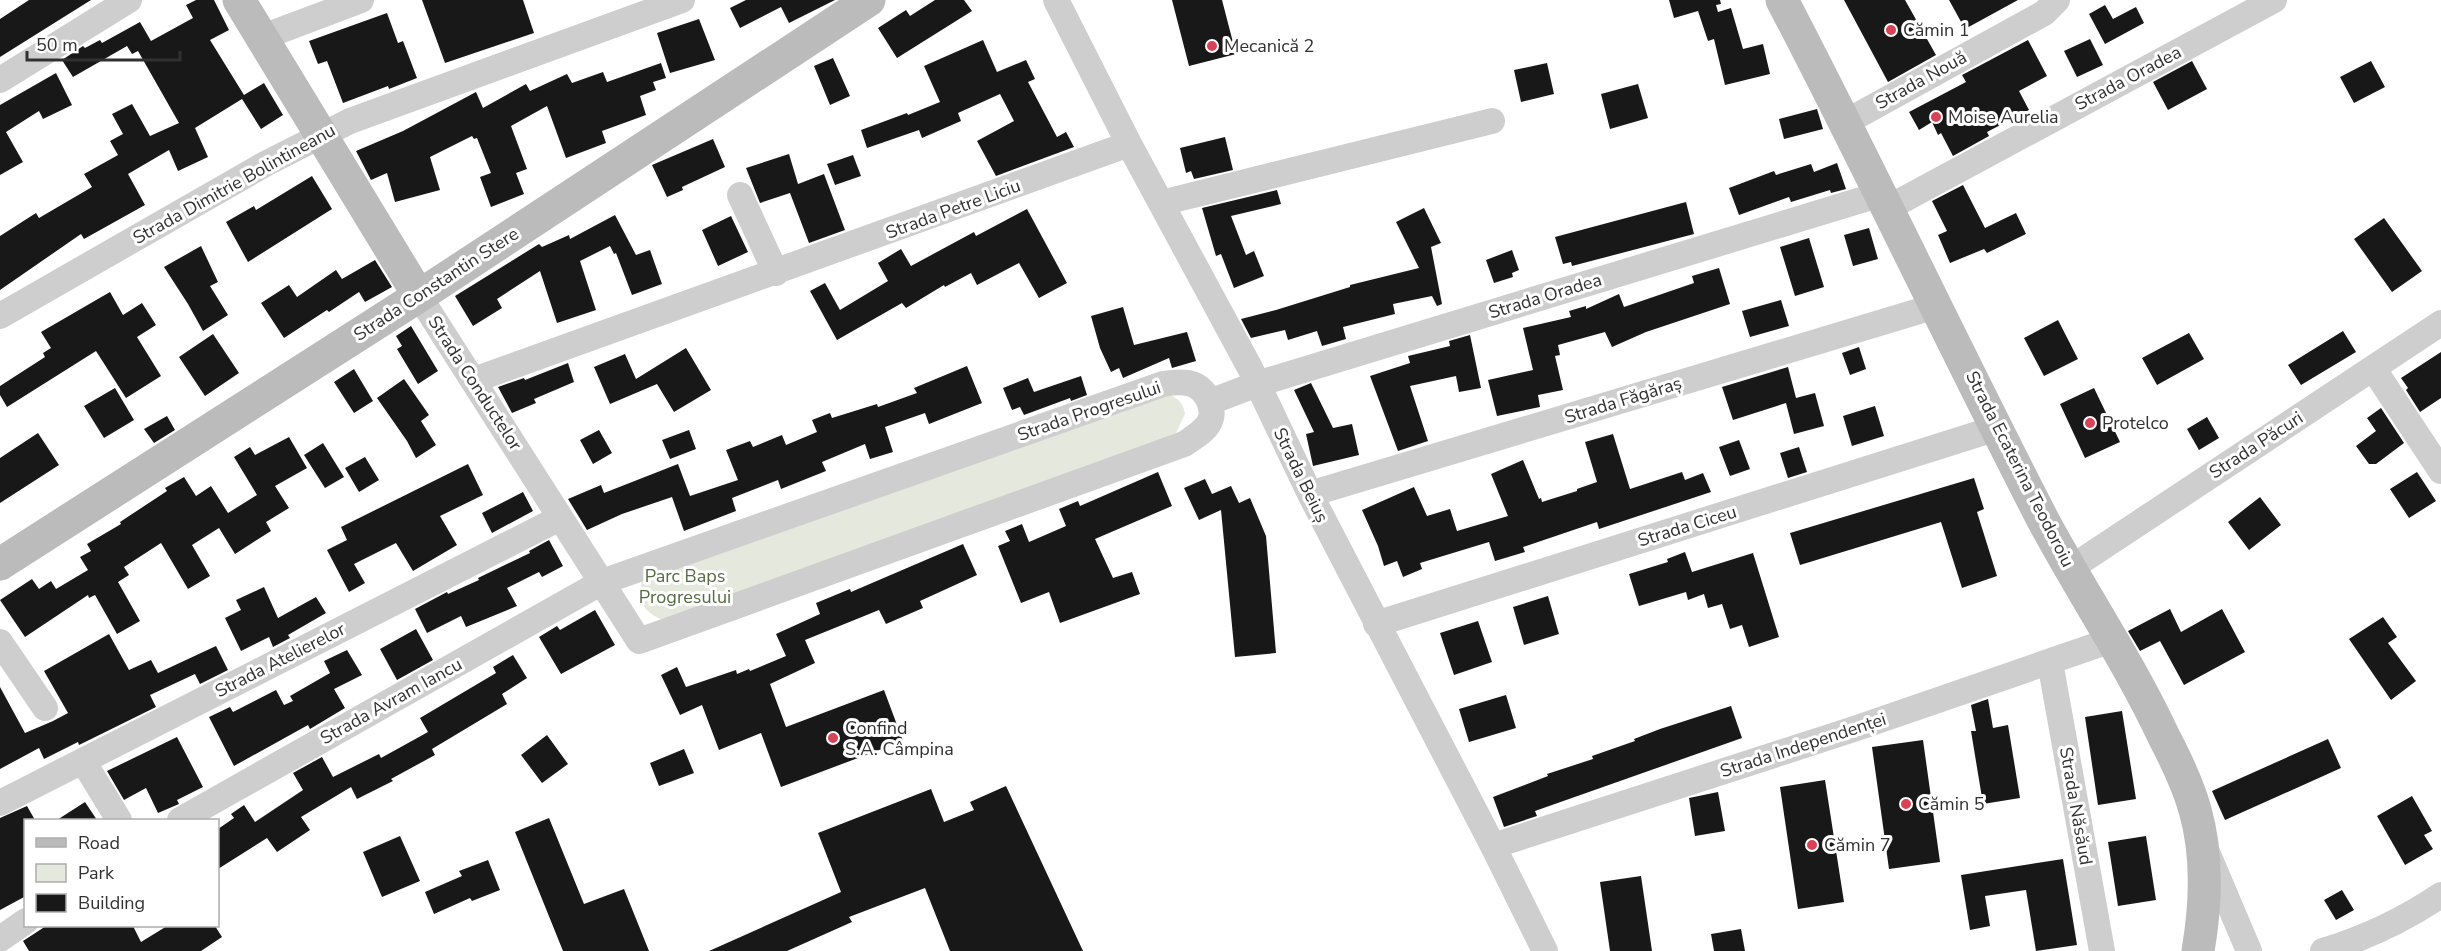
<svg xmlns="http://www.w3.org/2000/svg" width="2441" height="951" font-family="'Nunito Sans',sans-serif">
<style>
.green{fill:#e5e9dd}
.building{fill:#181818}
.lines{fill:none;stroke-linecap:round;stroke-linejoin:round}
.street{stroke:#cecece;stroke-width:26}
.secondary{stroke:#bbb;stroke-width:33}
.poi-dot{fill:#d84357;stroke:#fff;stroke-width:2}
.labels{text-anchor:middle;stroke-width:6;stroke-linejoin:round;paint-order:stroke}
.poi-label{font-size:18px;fill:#313131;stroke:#fff;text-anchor:start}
.street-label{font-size:18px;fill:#313131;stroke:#fff}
.park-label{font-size:18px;fill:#576a41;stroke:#fff}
</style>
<rect width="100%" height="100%" fill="#fff"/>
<path class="green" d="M1167,394C1178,398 1183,402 1185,414L1176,433L683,615L662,620C641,610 639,602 642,579Z"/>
<path class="building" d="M29,0H91L0,57V19Z
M196,0H214L229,30L210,40L244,95L264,83L283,115L261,129L242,99L195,128L208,157L178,171L169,150L128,174L145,205L84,239L81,234L0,290V236L36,213L39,218L92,187L84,174L118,155L110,141L123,134L112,114L132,104L150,136L179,123L138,51L132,54L127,46L73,77L62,60L83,46L85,48L100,40L102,43L140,22L151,41L193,18L186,5Z
M422,0H523L534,33L445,63Z
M746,0H835L789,23L781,7L740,28L730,8Z
M935,0H964L972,11L897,58L878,28L906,10L910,16Z
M1172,0H1222L1236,54L1189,66Z
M1669,0H1720L1721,4L1716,5L1718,12L1731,8L1743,49L1763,44L1770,74L1725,85L1714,39L1708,41L1698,11L1674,18Z
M1844,0H1905L1936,55L1888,82Z
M1949,0H2018L1965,29Z
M2105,5L2113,19L2136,7L2144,23L2105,44L2089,14Z
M387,13L398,43L403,41L417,78L389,89L388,86L343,103L327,61L318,64L309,41Z
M699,19L715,60L670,73L657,33Z
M2090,39L2103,65L2077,77L2064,51Z
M983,40L997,72L1026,60L1035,79L1028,82L1057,137L1066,132L1074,147L996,176L977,141L1014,121L1000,94L958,113L961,121L922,138L919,130L867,148L861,130L907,113L908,115L940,102L924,66Z
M2028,40L2047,76L2019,91L2029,110L1987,132L1989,136L1953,156L1941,133L1938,135L1932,122L1919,130L1909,112L1966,82L1962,75Z
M833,58L850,96L830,105L814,66Z
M2192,61L2207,89L2168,110L2153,82Z
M2371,61L2385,87L2354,103L2340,77Z
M661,63L666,78L653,82L656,90L640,96L646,115L602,131L606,143L566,158L547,106L511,126L527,169L516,173L524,194L491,207L480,177L491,173L477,138L474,139L472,136L430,157L440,190L395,202L387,173L371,180L356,151L403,131L476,92L483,108L526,84L530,91L567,74L572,83L603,72L607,82Z
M1547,63L1554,94L1521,102L1514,70Z
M56,73L72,105L43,119L39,111L6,132L23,162L0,175V105Z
M1638,84L1648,118L1610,129L1601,94Z
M1817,109L1823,129L1784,139L1779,119Z
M1225,137L1233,170L1194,179L1191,171L1186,173L1180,148Z
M713,139L725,167L682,187L683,190L667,197L652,165Z
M789,154L798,184L824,174L845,230L809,243L790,193L760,203L746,168Z
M853,155L861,176L835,185L827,164Z
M1837,163L1846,189L1831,193L1830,190L1791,202L1789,197L1739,215L1729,188L1774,171L1776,175L1811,164L1814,172Z
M312,176L332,209L248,262L226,222L254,206L256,210Z
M1963,185L1985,228L2016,213L2026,234L1987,253L1984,249L1950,263L1938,235L1947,231L1932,201Z
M1277,190L1281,204L1231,216L1246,255L1254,251L1264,276L1234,288L1221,254L1216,256L1202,208Z
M1686,202L1694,234L1572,266L1571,262L1563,264L1555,237Z
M1424,208L1441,243L1431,247L1442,304L1437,306L1432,296L1393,304L1395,314L1343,327L1346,339L1322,346L1317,331L1288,340L1285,330L1251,338L1241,319L1276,310L1350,287V285L1419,268L1396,222Z
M1027,209L1067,283L1039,298L1019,263L977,285L971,273L945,287L944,285L906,308L902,303L837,340L810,291L825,283L840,310L888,281L878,263L901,249L911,266L974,232L976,236Z
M615,215L636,255L650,250L662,284L632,295L616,253L614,254L610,246L580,261L596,310L557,323L540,271L497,299L502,308L473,326L455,296L539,244L542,247L569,235L570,239Z
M731,216L748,252L718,266L702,230Z
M2384,218L2422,271L2392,292L2354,239Z
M1869,228L1878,259L1853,266L1844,235Z
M1809,238L1824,287L1795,296L1780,247Z
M201,246L218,282L210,286L228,315L203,331L188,304L164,267Z
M1512,250L1519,270L1512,273L1513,277L1494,283L1486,260Z
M375,260L392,287L365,302L359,292L329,312L327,310L284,338L261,303L289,285L297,297L336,270L342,279Z
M1719,268L1730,304L1646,332L1612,347L1605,332L1558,345L1560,355L1555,356L1563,390L1538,395L1540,407L1497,416L1488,380L1533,370L1523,328L1571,317L1569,311L1586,306V309L1619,294L1624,307L1694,283L1692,276Z
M110,292L123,315L142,303L156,325L137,337L161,376L126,398L96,351L7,407L0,395V386L45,357L43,353L51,348L41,332Z
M1781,300L1789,326L1750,337L1742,311Z
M1123,307L1134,345L1187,332L1196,361L1172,368L1169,358L1123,378L1119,368L1111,372L1100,348L1091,316Z
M2058,320L2078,359L2044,376L2024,338Z
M411,326L438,371L418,384L397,349L402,346L396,336Z
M2343,331L2356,352L2301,385L2288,365Z
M2189,333L2204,359L2157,385L2142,358Z
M213,334L239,373L205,396L179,357Z
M1470,335L1481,388L1459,392L1456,376L1410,386L1428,441L1398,451L1370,376L1410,363L1408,356L1450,346L1449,341Z
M1859,347L1866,369L1850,375L1842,353Z
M686,348L711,390L674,412L657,384L610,404L594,367L625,354L636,379Z
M2441,352V398L2420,412L2406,390L2408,388L2401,378Z
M568,363L574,382L534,399L536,403L512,413L498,387L524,378L525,380Z
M967,366L982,403L929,424L925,413L885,427L893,452L870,459L865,444L822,462L826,471L781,489L778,480L732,498L736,511L684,531L672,497L622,514L587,530L568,499L601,485L604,493L678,464L690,496L738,480L726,450L750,441L753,447L782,435L786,445L817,432L812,420L830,413L832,418L877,404L878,407L917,393L914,388Z
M1788,367L1796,398L1815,393L1824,426L1794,434L1786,403L1733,420L1722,387Z
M354,369L373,401L354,413L334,382Z
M1081,376L1087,395L1071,401L1070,398L1024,415L1020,407L1012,410L1003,388L1028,378L1034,392Z
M404,379L429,415L421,421L436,445L416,458L407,441L377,398Z
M1311,383L1333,428L1352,424L1359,455L1313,466L1306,434L1314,432L1294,390Z
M115,388L134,420L104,438L84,406Z
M2094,388L2120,442L2085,458L2060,404Z
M1875,406L1884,436L1852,446L1843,416Z
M2381,408L2404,443L2376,464H2369L2356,446L2376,431L2367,418Z
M167,416L175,430L154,443L144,429Z
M2207,417L2219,438L2199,450L2187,429Z
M599,430L612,453L593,464L580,440Z
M689,430L696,449L670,459L662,440Z
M38,433L59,465L0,503V458Z
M1613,434L1630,489L1682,472L1685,480L1703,473L1711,492L1599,529L1597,522L1523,547L1525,552L1495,561L1489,542L1420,563L1422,569L1403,577L1397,561L1384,566L1378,546L1362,510L1414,487L1427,516L1450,509L1457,531L1508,516L1491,474L1523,460L1539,499L1541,498L1542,502L1577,491V489L1597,482L1585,442Z
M289,437L307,468L275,486L289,508L266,522L271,531L235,554L219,528L192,545L210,576L188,589L161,543L124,567L129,575L118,582L140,621L117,634L95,595L89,598L88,595L25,637L0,600L32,579L39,589L51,581L56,589L88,570L80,557L91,551L87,544L121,524L120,522L167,491L165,488L184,477L196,496L211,486L228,513L257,495L234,457L250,447L255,455Z
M1739,440L1750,469L1730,476L1719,447Z
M323,443L344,477L325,488L304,455Z
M1799,447L1807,472L1788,478L1780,453Z
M365,457L379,480L359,492L345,468Z
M468,464L483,495L440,516L457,545L413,571L396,543L354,564L365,583L349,592L327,550L347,540L341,527Z
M1158,472L1172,506L1095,539L1113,578L1132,572L1140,594L1060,623L1049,592L1021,603L998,546L1010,541L1005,531L1022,524L1029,542L1066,526L1059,509L1078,501L1080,506Z
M2417,472L2436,501L2409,518L2390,489Z
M1974,478L1984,509L1977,512L1997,576L1962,588L1941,522L1800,565L1790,533Z
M1205,479L1212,494L1231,486L1239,503L1250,498L1266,536L1276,653L1235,657L1221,510L1199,520L1184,488Z
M523,492L533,511L492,533L482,513Z
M2260,497L2281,525L2249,550L2228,522Z
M549,540L563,566L542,577L539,572L507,588L517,606L466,627L461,616L427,633L415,609L447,592L448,594L479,580L478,578L530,553L529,551Z
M963,544L977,575L920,601L923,608L886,624L879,610L805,640L815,663L770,684L786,727L884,690L903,741L781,787L761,733L719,750L702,705L680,715L661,675L677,667L686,687L736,670L737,674L749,669L750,671L786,656L776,634L820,614L816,603L850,589L851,592Z
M1685,552L1692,572L1753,553L1779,637L1749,647L1742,625L1730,629L1722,604L1708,608L1704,594L1688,600L1686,592L1639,606L1629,574L1668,562L1667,559Z
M264,587L278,618L316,597L326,613L288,635L290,638L273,647L269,637L241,651L225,618L241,610L236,600Z
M1548,596L1559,634L1524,645L1513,607Z
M2170,609L2181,632L2222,609L2245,652L2184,685L2160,641L2140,651L2128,631Z
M595,610L615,645L561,674L539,637L557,626L560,630Z
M2383,617L2397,637L2388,643L2416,681L2391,700L2349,639Z
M1478,621L1492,662L1454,675L1440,633Z
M416,629L433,660L397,680L380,649Z
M109,634L129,670L151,660L158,673L216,646L228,670L200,684L195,674L150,695L156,707L79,745L78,742L44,759L39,748L0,769V687L25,733L53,721L68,713L44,671Z
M347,650L362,675L334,689L345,708L310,729L308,725L234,766L209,717L230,707L233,712L276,690L284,705L293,701L290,696L330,673L324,661Z
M513,655L527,678L502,694L507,704L432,749L435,755L391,779L393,781L357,799L351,787L301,817L310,830L277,852L267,838L218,869V829L234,818L231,814L244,805L255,822L303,790L293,773L322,757L333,777L379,754L381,758L428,732L420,718L496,673L493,667Z
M1506,695L1516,728L1469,742L1459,709Z
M1988,699L1993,728L2008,725L2020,798L1983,804L1971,731H1976L1971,705Z
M1731,706L1742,738L1535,811L1537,816L1504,827L1493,797L1548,776L1547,774L1593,759L1592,756L1635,741L1634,739L1660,729Z
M2122,711L2136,799L2098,805L2085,717Z
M547,735L568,764L542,783L521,755Z
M177,737L203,787L177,800L179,804L158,813L146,788L124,800L107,771Z
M2328,739L2341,768L2225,820L2212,791Z
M1923,740L1940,862L1889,869L1872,747Z
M684,749L694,773L659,786L650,763Z
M1825,780L1844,902L1798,909L1780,787Z
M1006,786L1083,951H950L925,888L849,917L852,922L787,951H709L841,892L818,833L931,789L944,822L974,810L970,802Z
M1718,792L1725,831L1695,836L1689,798Z
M2412,796L2432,831L2424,835L2433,849L2405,865L2377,816Z
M85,802L97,820H57Z
M27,806L35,820H26V896L0,910V818Z
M549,818L584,904L624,889L649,951H563L515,832Z
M400,836L420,881L382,897L363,852Z
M2146,836L2156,900L2118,906L2108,842Z
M2063,859L2077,945L2036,951L2026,890L1985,896L1990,926L1970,930L1961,875Z
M488,860L500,890L472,901L470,898L434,914L425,892L462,876L459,871Z
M1641,876L1652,951H1610L1600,882Z
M2342,890L2354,910L2336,920L2324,900Z
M46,926H133L141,942L167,926H215L222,937L201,951H29L23,941Z
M1741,929L1745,951H1714L1711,934Z"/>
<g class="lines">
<path class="street" d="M1056,0L1129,144L1250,368L1310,494L1493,846L1545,951
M263,37L361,0
M0,80L129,0
M1846,122L2044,13L2057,0
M740,195L776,273
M1161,203L1492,121
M1888,208L2274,0
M0,316L265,164L350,121L682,0
M2373,368L2441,471
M474,380L1129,144
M1210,402L1257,384L1881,194
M1310,494L1936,306
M2071,568L2441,323
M1376,624L1997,428
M0,642L45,708
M2050,662L2102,951
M83,761L119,820
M0,803L560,518
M180,820L602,582L1163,384C1181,381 1199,380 1208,399C1210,403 1213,413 1211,418C1208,430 1194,437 1184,444L639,641C566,526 493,411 419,296
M1493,846L1857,728L2112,640
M2207,852L2249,951
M0,939L26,921
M2323,951C2366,938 2404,920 2441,895"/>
<path class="secondary" d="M239,0L419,296
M1782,0C1872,172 1954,348 2043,520C2082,593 2129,662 2164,737C2176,760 2188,784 2195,810C2208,855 2206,904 2198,951
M0,564L419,296L869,0"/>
</g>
<g class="poi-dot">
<circle cx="1891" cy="30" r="6"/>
<circle cx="1212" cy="46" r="6"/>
<circle cx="1936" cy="117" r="6"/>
<circle cx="2090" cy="423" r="6"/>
<circle cx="833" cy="738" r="6"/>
<circle cx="1906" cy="804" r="6"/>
<circle cx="1812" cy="845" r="6"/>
</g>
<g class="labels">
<g class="poi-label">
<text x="1903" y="36">Cămin 1</text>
<text x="1224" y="52">Mecanică 2</text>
<text x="1948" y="123">Moise Aurelia</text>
<text x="2102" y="429">Protelco</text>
<text x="845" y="734">Confind<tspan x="845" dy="21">S.A. Câmpina</tspan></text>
<text x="1918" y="810">Cămin 5</text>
<text x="1824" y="851">Cămin 7</text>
</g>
<g class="street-label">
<text transform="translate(2128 78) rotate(-28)" y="6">Strada Oradea</text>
<text transform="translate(1921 80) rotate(-29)" y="6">Strada Nouă</text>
<text transform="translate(234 184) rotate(-29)" y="6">Strada Dimitrie Bolintineanu</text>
<text transform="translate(953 209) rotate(-20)" y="6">Strada Petre Liciu</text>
<text transform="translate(436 284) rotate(-33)" y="6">Strada Constantin Stere</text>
<text transform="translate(1545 296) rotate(-17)" y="6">Strada Oradea</text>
<text transform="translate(475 383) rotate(57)" y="6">Strada Conductelor</text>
<text transform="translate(1623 400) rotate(-17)" y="6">Strada Făgăraș</text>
<text transform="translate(1089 411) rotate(-19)" y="6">Strada Progresului</text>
<text transform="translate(2256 445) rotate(-33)" y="6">Strada Păcuri</text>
<text transform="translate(2020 469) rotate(63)" y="6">Strada Ecaterina Teodoroiu</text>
<text transform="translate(1301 475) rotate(64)" y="6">Strada Beiuș</text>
<text transform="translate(1687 526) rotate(-17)" y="6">Strada Ciceu</text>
<text transform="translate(280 660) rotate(-27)" y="6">Strada Atelierelor</text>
<text transform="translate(391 701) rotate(-29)" y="6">Strada Avram Iancu</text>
<text transform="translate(1803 745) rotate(-18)" y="6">Strada Independenței</text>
<text transform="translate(2076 806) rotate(80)" y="6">Strada Năsăud</text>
</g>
<g class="park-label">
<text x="685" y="582">Parc Baps<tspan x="685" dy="21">Progresului</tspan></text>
</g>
</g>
<rect x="24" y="819" width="195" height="108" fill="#ffffff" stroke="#adadad" stroke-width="1.5"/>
<rect x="36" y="838" width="30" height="9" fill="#bbbbbb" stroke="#adadad" stroke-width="1.5"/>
<text x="78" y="849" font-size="18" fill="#313131">Road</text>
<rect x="36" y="864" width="30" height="18" fill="#e5e9dd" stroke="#adadad" stroke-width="1.5"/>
<text x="78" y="879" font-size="18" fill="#313131">Park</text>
<rect x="36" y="894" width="30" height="18" fill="#181818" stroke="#adadad" stroke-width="1.5"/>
<text x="78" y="909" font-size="18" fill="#313131">Building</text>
<path d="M27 51v9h153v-9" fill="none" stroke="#313131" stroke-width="3"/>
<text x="36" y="51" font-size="18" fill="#313131" stroke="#ffffff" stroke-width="4.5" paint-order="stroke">50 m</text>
</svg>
